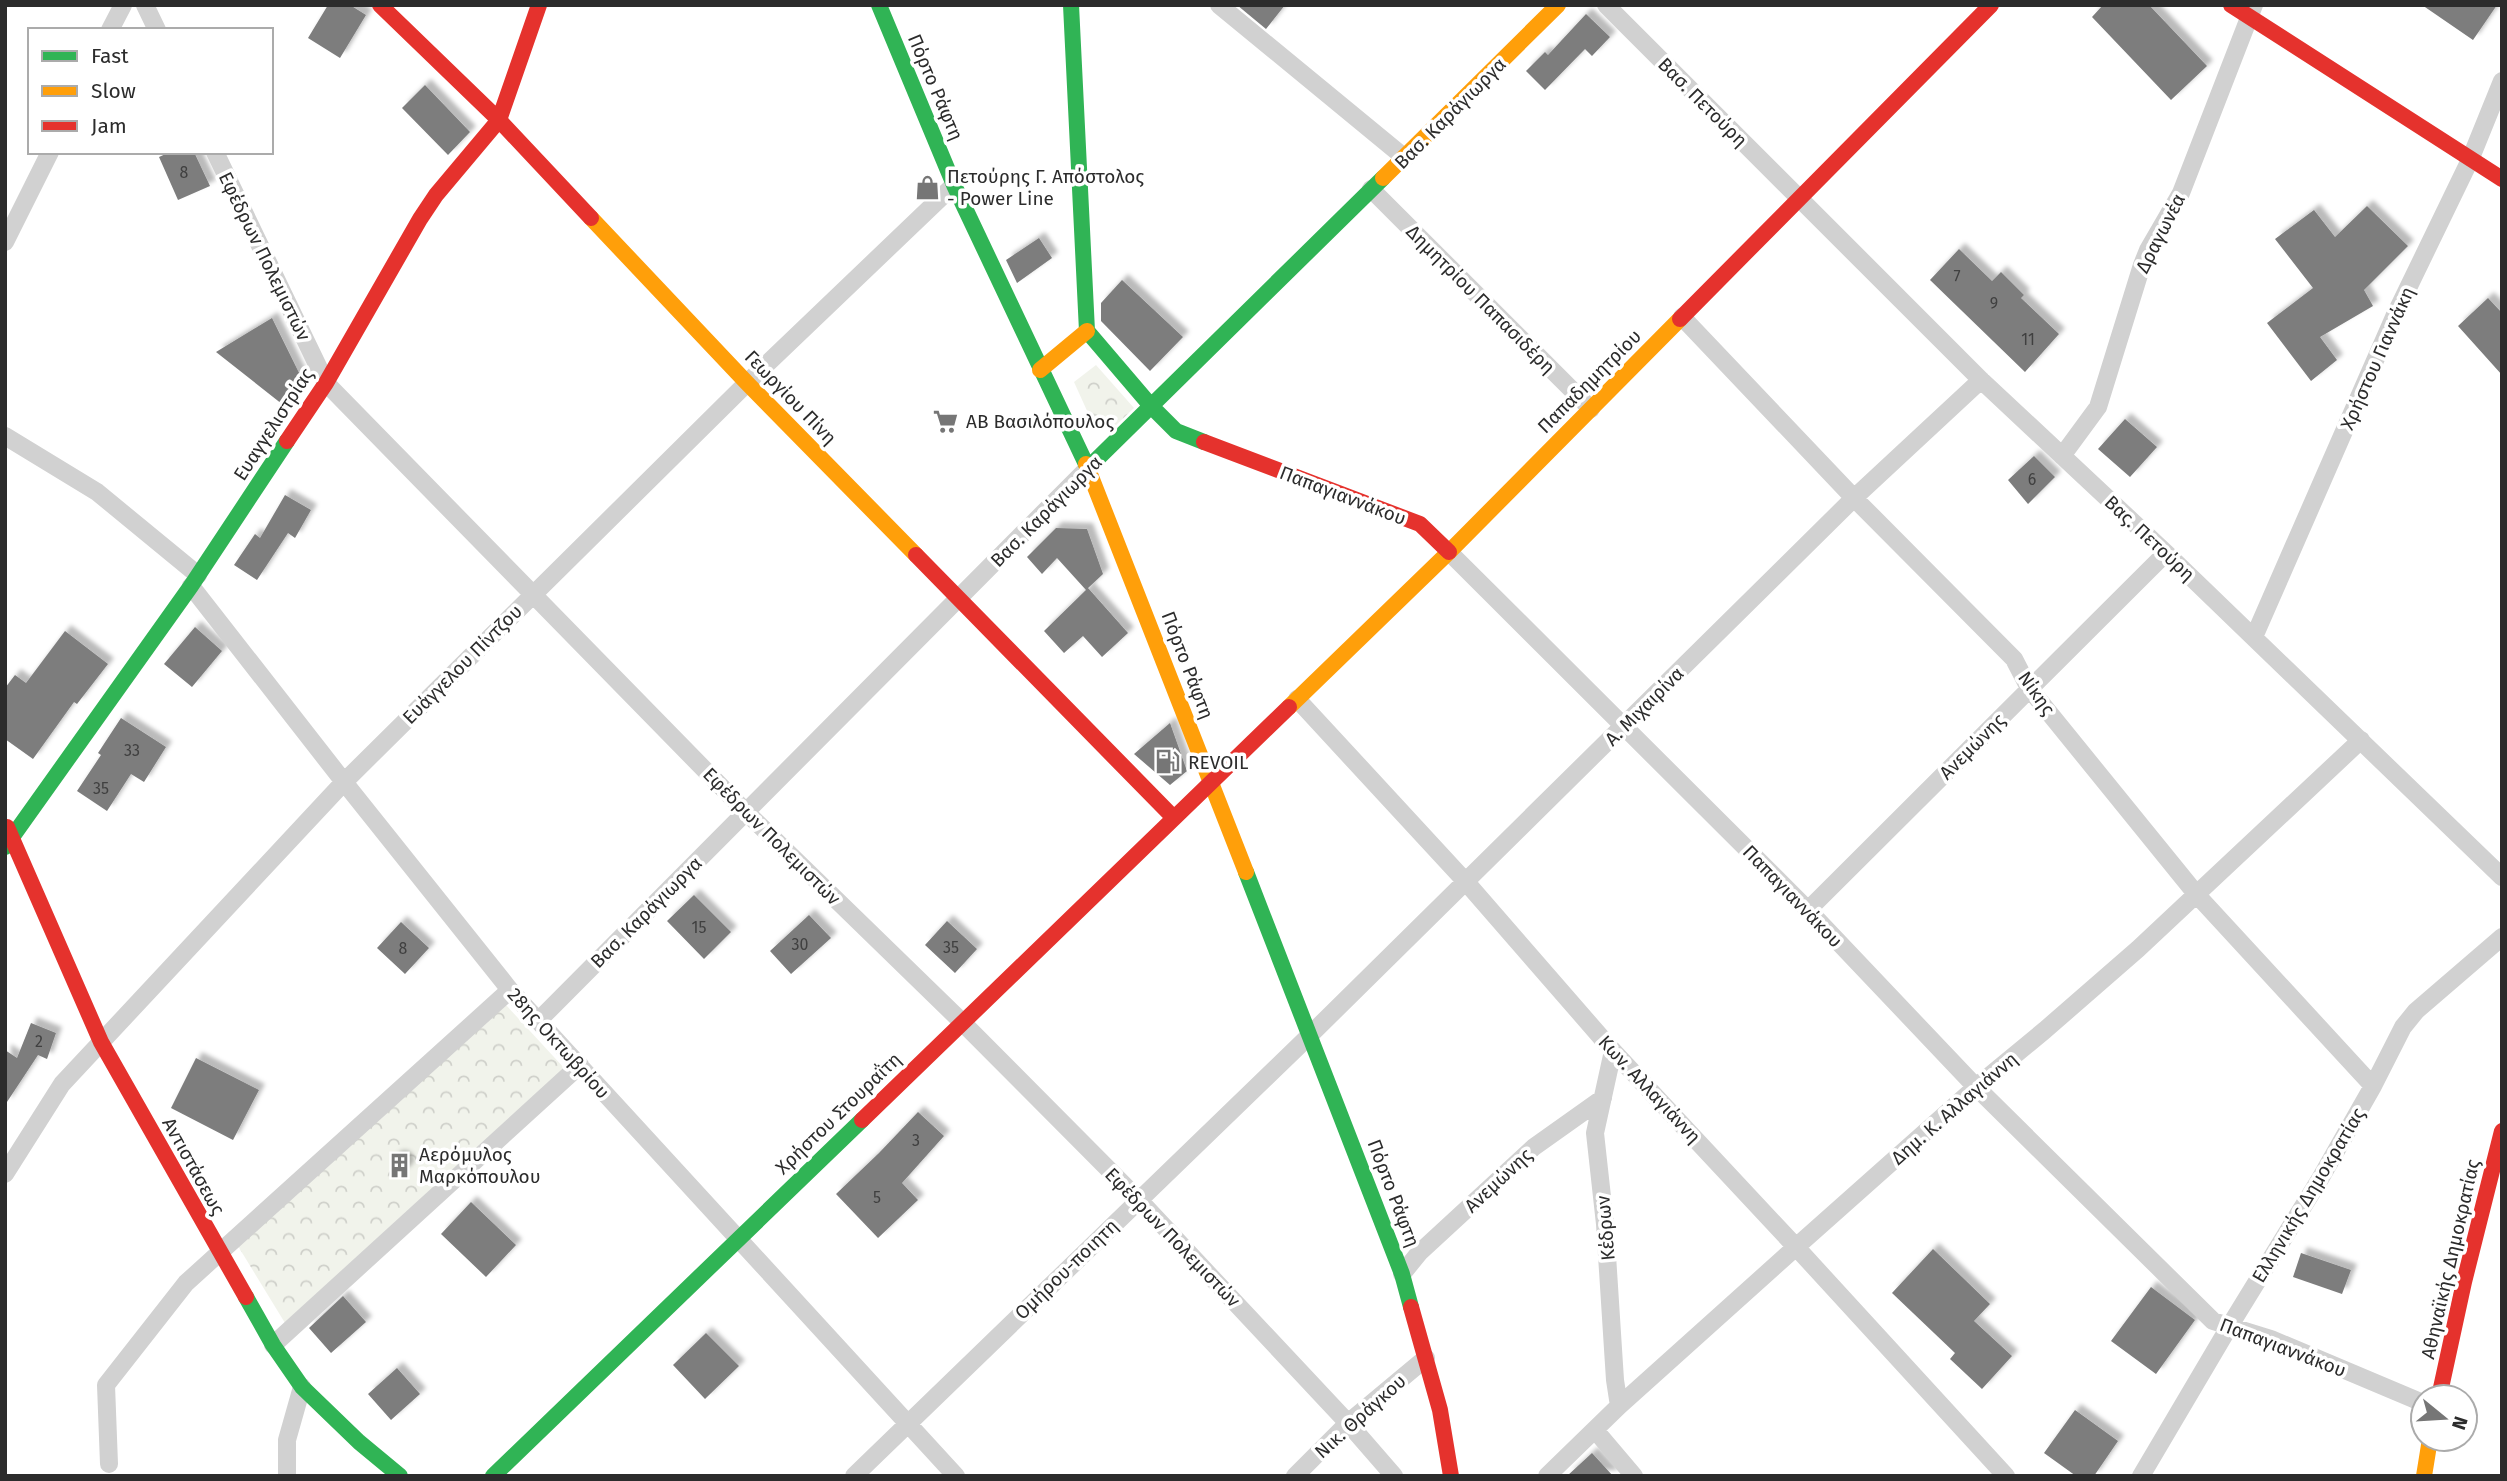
<svg xmlns="http://www.w3.org/2000/svg" width="2507" height="1481" font-family="'Fira Sans',sans-serif">
<style>
.park{fill:url(#park-crowns)}
.building{fill:#7d7d7d;filter:url(#shadow)}
.lines{fill:none;stroke-linecap:round;stroke-linejoin:round}
.street{stroke:#d1d1d1;stroke-width:18}
.fast{stroke:#30b455;stroke-width:16}
.slow{stroke:#ff9f0a;stroke-width:16}
.jam{stroke:#e5322d;stroke-width:16}
.labels{text-anchor:middle;stroke-width:7;stroke-linejoin:round;paint-order:stroke}
.number-label{font-size:16px;fill:#404040}
.street-label{font-size:19px;fill:#2c2c2c;stroke:#fff}
.poi-label{font-size:19px;fill:#2c2c2c;stroke:#fff;text-anchor:start}
</style>
<defs>
<pattern id="park-crowns" width="20" height="18" patternUnits="userSpaceOnUse" patternTransform="scale(1.75)"><rect width="20" height="18" fill="#f1f3eb"/><path d="M2 6a3 3 0 1 1 6 0M12 15a3 3 0 1 1 6 0" fill="none" stroke="#cfd0ca"/></pattern>
<filter id="shadow"><feDropShadow dx="6" dy="-6" stdDeviation="2" flood-color="#0004"/></filter>
</defs>
<rect width="100%" height="100%" fill="#fff"/>
<path class="park" d="M1096,365L1134,408L1113,428L1093,424L1074,382Z
M506,1005L565,1069L285,1323L238,1246Z"/>
<path class="building" d="M328,5H350L366,15L340,58L308,38Z
M1237,5H1285L1266,29Z
M2103,5H2149L2207,66L2171,100L2092,17Z
M2422,5H2497L2473,40Z
M1586,14L1610,37L1592,56L1585,49L1545,90L1526,71L1545,52L1548,55Z
M425,85L470,132L448,155L402,108Z
M170,152H194L210,186L178,200L159,157Z
M2367,206L2408,246L2364,290L2373,306L2320,337L2337,360L2311,381L2267,323L2313,288L2275,239L2314,210L2335,237Z
M1039,238L1052,258L1017,283L1006,260Z
M1959,249L1992,281L2001,272L2024,295L2021,298L2059,334L2025,372L1930,280Z
M1122,280L1183,337L1150,371L1101,321V303Z
M2488,298L2502,313V375L2458,326Z
M272,318L304,383L287,408L216,352Z
M2125,419L2157,447L2130,477L2098,449Z
M2034,456L2055,477L2028,504L2008,480Z
M285,495L311,510L295,538L288,533L257,580L234,565L255,534L260,538Z
M1056,528L1087,529L1103,574L1086,590L1057,558L1042,574L1027,557Z
M1088,588L1128,633L1102,657L1083,636L1064,653L1044,631Z
M195,627L222,651L192,687L164,664Z
M65,631L108,664L77,704L74,702L33,759L5,739V688L15,675L26,683Z
M121,718L166,747L144,782L131,774L107,811L77,791L101,755L98,753Z
M1170,723L1187,771L1170,785L1134,754Z
M694,895L731,932L704,959L667,921Z
M809,915L831,938L791,974L770,951Z
M947,921L977,949L955,973L925,945Z
M401,922L429,948L405,974L377,948Z
M31,1023L56,1033L47,1059L38,1055L5,1105V1050L17,1058Z
M196,1058L259,1090L233,1140L171,1108Z
M918,1112L944,1136L902,1183L918,1200L878,1238L836,1194L879,1153Z
M390 1165a9 9 0 1 1 18 0a9 9 0 1 1-18 0Z
M471,1202L516,1245L486,1277L441,1234Z
M1933,1249L1990,1304L1974,1321L2012,1356L1982,1389L1950,1359L1955,1353L1892,1293Z
M2301,1253L2351,1270L2342,1294L2293,1277Z
M2151,1287L2195,1320L2156,1374L2111,1341Z
M343,1296L366,1322L331,1353L309,1328Z
M706,1333L739,1366L705,1399L673,1365Z
M397,1368L420,1394L391,1420L368,1394Z
M2075,1410L2118,1441L2094,1476H2076L2044,1453Z
M1592,1453L1613,1476H1567Z"/>
<g class="lines">
<path class="street" d="M145,5L157,30
M1219,5L1405,158
M1606,5L1981,380L2166,553L2502,877
M110,30L123,5
M215,152L326,383L746,812L962,1022L1139,1200L1348,1423L1394,1476
M1371,189L1591,409
M5,242L50,152
M1682,317L1854,498L2014,659L2029,688L2197,895L2373,1086
M5,436L97,492L198,575
M2062,456L2098,407L2142,265L2148,250L2181,193L2254,5
M1449,552L1808,910L1976,1087L2213,1321L2271,1339L2423,1403
M191,586L344,782L510,990L956,1476
M2254,637L2394,317L2470,160L2502,81
M1297,699L1466,882L1613,1051L1796,1247L2006,1476
M1808,910L2166,553
M538,1021L1088,468
M1613,1051L1595,1133L1605,1224L1615,1380L1619,1406
M5,1174L62,1084L344,782L747,383L954,185
M1402,1274L1419,1253L1534,1147L1603,1098
M273,1345L580,1065
M1595,1430L1634,1476
M109,1464L106,1385L186,1283L510,990
M287,1476V1440L302,1387
M854,1476L1310,1035L1854,498L1981,380
M1295,1476L1348,1423L1426,1358
M1547,1476L1619,1406L1796,1247L1976,1087L2045,1030L2138,949L2361,740
M2141,1476L2229,1327L2320,1179L2373,1086L2403,1027L2416,1011L2502,937"/>
<path class="fast" d="M879,5L954,185L1086,464
M1071,5L1087,331L1151,406L1176,431L1204,442
M1088,468L1383,178
M5,847L191,586L287,441
M1246,872L1402,1274L1411,1307
M246,1297L273,1345L302,1387L359,1442L400,1476
M493,1476L862,1120"/>
<path class="slow" d="M1383,178L1558,5
M591,218L747,383L916,555
M1040,370L1087,331
M1086,464L1246,872
M1289,707L1449,552L1680,319
M2424,1476L2430,1439"/>
<path class="jam" d="M380,5L499,120L591,218
M2231,5L2502,179
M1680,319L1991,5
M287,441L326,383L420,219L436,195L499,120L539,5
M1204,442L1420,524L1449,552
M916,555L1173,817
M7,827L101,1042L246,1297
M862,1120L1289,707
M1411,1307L1440,1410L1451,1476
M2439,1397L2464,1282L2502,1131"/>
</g>
<defs>
<symbol id="shop-bare" viewBox="-9 -9 18 18"><path d="M-5-2.5h2.3a2.7 3.5 0 0 1 5.4 0H5L5.5 6h-11ZM-1.5-2.5h3a1.5 2.3 0 0 0-3 0Z" fill="#767676" stroke="#fff" stroke-width="2.5" paint-order="stroke"/></symbol>
<symbol id="supermarket-bare" viewBox="-9 -9 18 18"><path d="M-6-5.5h2.5l.6 2H6L4.5 2H-2.5L-4.4-4H-6ZM-1.5 3.2a1.3 1.3 0 1 0 .1 0ZM3 3.2a1.3 1.3 0 1 0 .1 0Z" fill="#767676" stroke="#fff" stroke-width="2.5" paint-order="stroke"/></symbol>
<symbol id="fuel-bare" viewBox="-9 -9 18 18"><path d="M-5.5-6h7V0h2V4h1.3V-2.5L3-4.5l.8-.8L6-3V5H2.5V1h-1V6h-7ZM-4.2-4.7v3.2H.2V-4.7Z" fill="#767676" stroke="#fff" stroke-width="2.5" paint-order="stroke"/></symbol>
<symbol id="building-bare" viewBox="-9 -9 18 18"><path d="M-4-6H4V6H1V3H-1V6H-4ZM-2.5-4.3h1.7v1.8h-1.7ZM.8-4.3h1.7v1.8H.8ZM-2.5-1h1.7V.8h-1.7ZM.8-1h1.7V.8H.8Z" fill="#767676" stroke="#fff" stroke-width="2.5" paint-order="stroke"/></symbol>
</defs>
<g fill-rule="evenodd">
<use href="#shop-bare" x="910" y="170" width="35" height="35"/>
<use href="#supermarket-bare" x="928" y="404" width="35" height="35"/>
<use href="#fuel-bare" x="1150" y="744" width="35" height="35"/>
<use href="#building-bare" x="382" y="1148" width="35" height="35"/>
</g>
<g class="labels">
<g class="number-label">
<text x="184" y="178">8</text>
<text x="1957" y="282">7</text>
<text x="1994" y="309">9</text>
<text x="2028" y="345">11</text>
<text x="2032" y="485">6</text>
<text x="132" y="756">33</text>
<text x="101" y="794">35</text>
<text x="699" y="933">15</text>
<text x="800" y="950">30</text>
<text x="951" y="953">35</text>
<text x="403" y="954">8</text>
<text x="39" y="1047">2</text>
<text x="916" y="1146">3</text>
<text x="877" y="1203">5</text>
</g>
<g class="street-label">
<text transform="translate(936 87) rotate(67)" y="7">Πόρτο Ράφτη</text>
<text transform="translate(1703 102) rotate(45)" y="7">Βασ. Πετούρη</text>
<text transform="translate(1450 113) rotate(-45)" y="7">Βασ. Καράγιωργα</text>
<text transform="translate(2160 233) rotate(-63)" y="7">Δραγωνέα</text>
<text transform="translate(265 256) rotate(64)" y="7">Εφέδρων Πολεμιστών</text>
<text transform="translate(1481 299) rotate(45)" y="7">Δημητρίου Παπασιδέρη</text>
<text transform="translate(2377 358) rotate(-66)" y="7">Χρήστου Γιαννάκη</text>
<text transform="translate(1589 381) rotate(-45)" y="7">Παπαδημητρίου</text>
<text transform="translate(791 397) rotate(46)" y="7">Γεωργίου Πίνη</text>
<text transform="translate(273 424) rotate(-57)" y="7">Ευαγγελιστρίας</text>
<text transform="translate(1343 495) rotate(21)" y="7">Παπαγιαννάκου</text>
<text transform="translate(1046 511) rotate(-45)" y="7">Βασ. Καράγιωργα</text>
<text transform="translate(2150 538) rotate(43)" y="7">Βας. Πετούρη</text>
<text transform="translate(462 664) rotate(-45)" y="7">Ευάγγελου Πίντζου</text>
<text transform="translate(1188 665) rotate(69)" y="7">Πόρτο Ράφτη</text>
<text transform="translate(2037 693) rotate(55)" y="7">Νίκης</text>
<text transform="translate(1644 706) rotate(-45)" y="7">Α. Μιχαιρίνα</text>
<text transform="translate(1972 746) rotate(-45)" y="7">Ανεμώνης</text>
<text transform="translate(772 836) rotate(45)" y="7">Εφέδρων Πολεμιστών</text>
<text transform="translate(1793 896) rotate(46)" y="7">Παπαγιαννάκου</text>
<text transform="translate(646 912) rotate(-45)" y="7">Βασ. Καράγιωργα</text>
<text transform="translate(559 1043) rotate(48)" y="7">28ης Οκτωβρίου</text>
<text transform="translate(1650 1089) rotate(47)" y="7">Κων. Αλλαγιάννη</text>
<text transform="translate(1954 1108) rotate(-41)" y="7">Δημ. Κ. Αλλαγιάννη</text>
<text transform="translate(838 1113) rotate(-44)" y="7">Χρήστου Στουραΐτη</text>
<text transform="translate(194 1166) rotate(61)" y="7">Αντιστάσεως</text>
<text transform="translate(1498 1180) rotate(-43)" y="7">Ανεμώνης</text>
<text transform="translate(1394 1193) rotate(69)" y="7">Πόρτο Ράφτη</text>
<text transform="translate(2308 1195) rotate(-59)" y="7">Ελληνικής Δημοκρατίας</text>
<text transform="translate(1605 1228) rotate(-95)" y="7">Κέδρων</text>
<text transform="translate(1173 1237) rotate(46)" y="7">Εφέδρων Πολεμιστών</text>
<text transform="translate(2450 1259) rotate(-77)" y="7">Αθηναϊκής Δημοκρατίας</text>
<text transform="translate(1066 1269) rotate(-44)" y="7">Ομήρου-ποιητη</text>
<text transform="translate(2283 1347) rotate(21)" y="7">Παπαγιαννάκου</text>
<text transform="translate(1360 1416) rotate(-42)" y="7">Νικ. Θράγκου</text>
</g>
<g class="poi-label">
<text x="947" y="183">Πετούρης Γ. Απόστολος<tspan x="947" dy="22">- Power Line</tspan></text>
<text x="966" y="428">ΑΒ Βασιλόπουλος</text>
<text x="1188" y="769">REVOIL</text>
<text x="419" y="1161">Αερόμυλος<tspan x="419" dy="22">Μαρκόπουλου</tspan></text>
</g>
</g>
<rect width="2507" height="1481" fill="none" stroke="#2c2c2c" stroke-width="14"/>
<rect x="28" y="28" width="245" height="126" fill="#ffffff" stroke="#ababab" stroke-width="2"/>
<rect x="42" y="51" width="35" height="10" fill="#30b455" stroke="#ababab" stroke-width="2"/>
<text x="91" y="63" font-size="21" fill="#2c2c2c">Fast</text>
<rect x="42" y="86" width="35" height="10" fill="#ff9f0a" stroke="#ababab" stroke-width="2"/>
<text x="91" y="98" font-size="21" fill="#2c2c2c">Slow</text>
<rect x="42" y="121" width="35" height="10" fill="#e5322d" stroke="#ababab" stroke-width="2"/>
<text x="91" y="133" font-size="21" fill="#2c2c2c">Jam</text>
<g transform="translate(2444 1418) rotate(108)"><circle r="33" fill="#ffffff" stroke="#ababab" stroke-width="2"/>
<path d="M0-5L12 26L0 18L-12 26Z" fill="#767676"/>
<text y="-10" font-size="19" font-weight="bold" text-anchor="middle" fill="#2c2c2c">N</text>
</g>
</svg>
